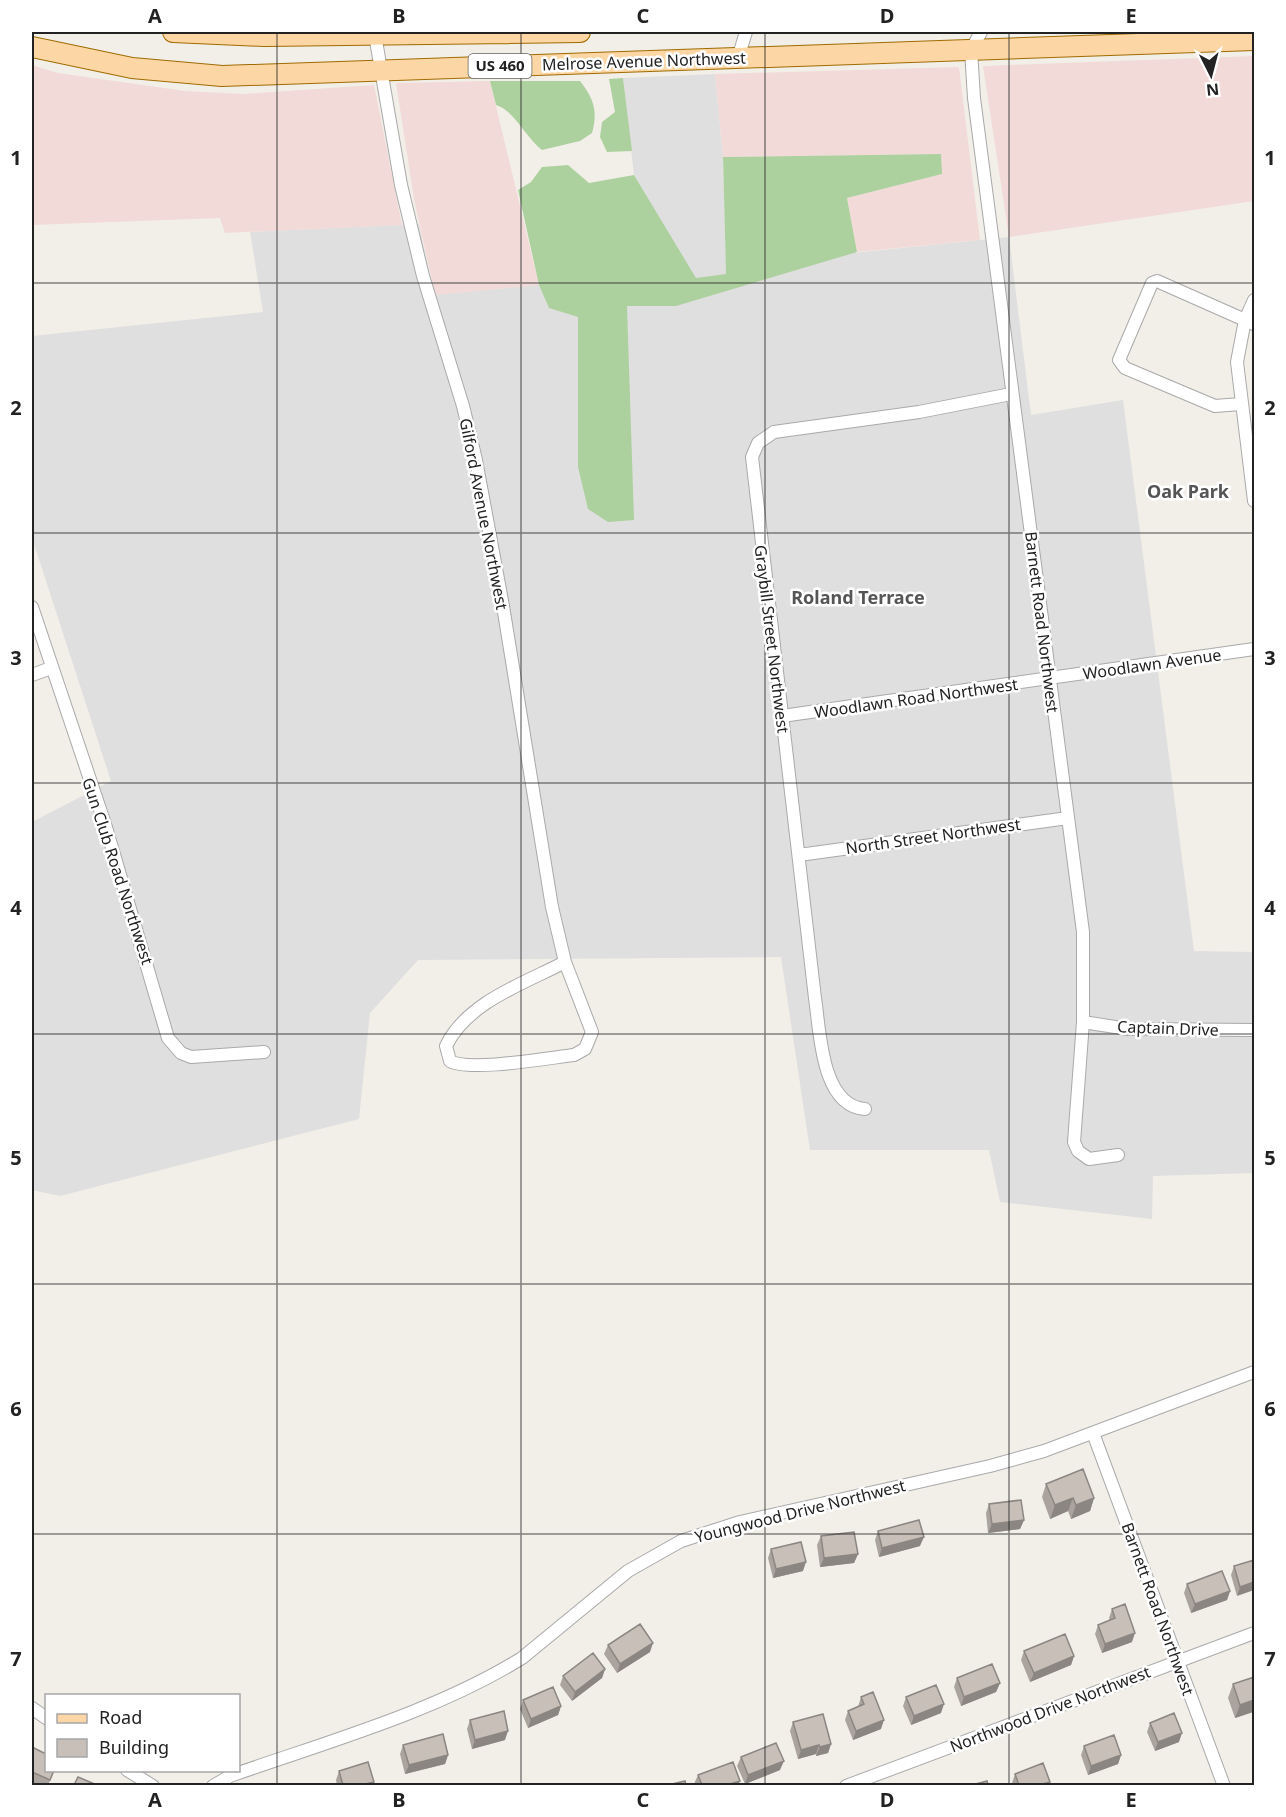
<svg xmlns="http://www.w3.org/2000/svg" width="1286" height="1817" font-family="'Noto Sans',sans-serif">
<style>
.residential{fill:#e0dfdf}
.commercial{fill:#f2dad9}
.forest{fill:#add19e}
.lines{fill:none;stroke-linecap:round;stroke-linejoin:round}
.minor-casing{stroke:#a9a9a9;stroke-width:14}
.primary-casing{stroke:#a06b00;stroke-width:22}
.minor{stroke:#fff;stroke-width:12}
.primary{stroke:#fcd6a4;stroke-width:20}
.wall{fill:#aba49e}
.shaded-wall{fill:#8b8681}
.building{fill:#c7bfb8;stroke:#8b8681;stroke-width:1.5}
.grid{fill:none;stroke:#222;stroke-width:1.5;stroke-opacity:0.55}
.labels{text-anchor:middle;stroke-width:5;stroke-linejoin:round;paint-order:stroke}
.shield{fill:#fff;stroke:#646464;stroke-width:1.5}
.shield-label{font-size:15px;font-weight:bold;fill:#222}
.street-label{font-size:16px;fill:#222;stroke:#fff}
.neighbourhood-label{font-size:18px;font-weight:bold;fill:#555;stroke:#fff}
.neatline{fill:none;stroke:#222;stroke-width:2}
.grid-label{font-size:20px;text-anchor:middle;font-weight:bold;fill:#222}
</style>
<rect width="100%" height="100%" fill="#f2efe9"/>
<path class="residential" d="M715,74L723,157L726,266L1009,237L1031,415L1123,400L1194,951L1254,952V1173L1153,1176L1152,1219L1000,1202L989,1150H810L781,957L418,960L370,1013L359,1119L60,1196L32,1190V822L111,781L32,538V336L263,312L250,232L419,224L434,295L690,270L634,175L623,78Z"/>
<path class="commercial" d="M1254,56V201L1009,237L983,66Z
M32,65L58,73L185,91L243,94L374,85L402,225L225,233L220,218L32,225Z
M959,67L980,240L857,252L847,198L941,174V154L723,157L715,74Z
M490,81L539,285L435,295L414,199L396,83Z"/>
<path class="forest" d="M623,78L632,151L607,152L600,137L602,122L615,112L609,79Z
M490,81H580C594,99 598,111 592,133L580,141L542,150C525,137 515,111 496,105Z
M941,154L942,174L847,198L857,252L676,306H627L634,520L608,522L588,509L578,467V317L549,308L539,285L518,190L531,182L542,167L568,165L589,183L634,175L696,278L726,274L723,157Z"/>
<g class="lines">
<defs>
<path id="minor" d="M981,32L971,50L974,98L1083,932V1022L1074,1142L1078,1151L1089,1159L1118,1155
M375,35L401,185L423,276L463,406L476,460L503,606L552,907L565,962
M738,58L746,32
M1254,300L1245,320L1237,362L1254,501
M1241,404L1215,406L1125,368L1119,360L1152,283L1157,281L1254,324
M32,607L105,824L168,1038L181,1053L191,1057L264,1052
M32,675L51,668
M782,716L1254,649
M799,855L1068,818
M565,962L592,1032L585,1049L574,1055C548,1058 469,1072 450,1061L446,1046C467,1002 525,983 565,962Z
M1083,1022L1128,1029L1254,1030
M865,1109C821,1106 820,1031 815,998L752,457L758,443L774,432L919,412L1011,394
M1093,1433L1224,1786
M32,1708L46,1718
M127,1770L153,1786
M213,1786L230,1776C326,1742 435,1712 522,1658L628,1571L681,1541L740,1522L990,1466L1044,1451L1254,1372
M846,1786L1254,1633"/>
<path id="primary" d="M173,32L264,36L580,32
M32,47L132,68L222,76L1254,40"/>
</defs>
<use href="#minor" class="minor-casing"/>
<use href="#primary" class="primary-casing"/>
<use href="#minor" class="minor"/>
<use href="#primary" class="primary"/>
</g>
<path class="wall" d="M1046,1484L1094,1498L1090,1511L1071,1519L1068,1511L1050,1519L1042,1497Z
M989,1504L1024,1520L1020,1529L988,1533L986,1513Z
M878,1531L920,1546L879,1557L875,1540Z
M821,1536L858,1554L854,1563L820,1567L817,1545Z
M771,1549L803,1571L773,1578L768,1558Z
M1254,1560L1237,1596L1231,1575L1234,1566Z
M1187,1584L1230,1591L1227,1600L1191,1613L1184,1593Z
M1112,1609L1132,1642L1102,1653L1095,1634L1098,1625L1110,1621L1109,1618Z
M608,1645L650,1652L617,1673L604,1654Z
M1024,1651L1074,1656L1071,1665L1030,1682L1021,1660Z
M605,1669L602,1678L572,1701L560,1685L563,1676Z
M1254,1677V1716L1253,1712L1235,1718L1228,1698L1233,1684Z
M957,1678L1000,1683L996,1692L961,1706L954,1687Z
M861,1697L881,1729L853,1740L845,1720L848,1711L858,1707Z
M906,1697L941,1713L911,1725L903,1706Z
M523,1700L561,1706L558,1715L528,1728L520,1709Z
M470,1720L505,1740L472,1749L467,1729Z
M793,1722L831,1744L828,1753L816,1756V1754L798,1759L790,1731Z
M1150,1723L1179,1742L1155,1751L1147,1732Z
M403,1745L448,1755L445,1764L405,1774L400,1754Z
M1084,1746L1121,1755L1118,1764L1088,1775L1081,1755Z
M32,1747L55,1770L48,1785H39L32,1782Z
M741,1757L780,1770L745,1784L737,1766Z
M339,1771L374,1782L373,1785H337L336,1780Z
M1015,1774L1049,1785H1013L1012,1783Z
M698,1775L740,1781L738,1785H695L694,1784Z"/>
<path class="shaded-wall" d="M1073,1498L1068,1511L1050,1519L1055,1505Z
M1094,1498L1090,1511L1071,1519L1076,1505Z
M1024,1520L1020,1529L988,1533L992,1524Z
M924,1537L920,1546L879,1557L882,1548Z
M858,1554L854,1563L820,1567L824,1558Z
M806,1562L803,1571L773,1578L776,1569Z
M1254,1582V1590L1237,1596L1240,1587Z
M1230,1591L1227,1600L1191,1613L1195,1604Z
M1135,1633L1132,1642L1102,1653L1105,1644Z
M653,1643L650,1652L617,1673L620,1664Z
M1074,1656L1071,1665L1030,1682L1034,1673Z
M605,1669L602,1678L572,1701L575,1692Z
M1000,1683L996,1692L961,1706L964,1697Z
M1254,1700V1709L1253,1712L1235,1718L1240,1705Z
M944,1704L941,1713L911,1725L914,1716Z
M561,1706L558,1715L528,1728L531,1719Z
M884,1720L881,1729L853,1740L856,1731Z
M508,1731L505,1740L472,1749L475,1740Z
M1182,1733L1179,1742L1155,1751L1158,1742Z
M831,1744L828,1753L816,1756L820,1747Z
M819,1745L816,1754L798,1759L801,1750Z
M448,1755L445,1764L405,1774L409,1765Z
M1121,1755L1118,1764L1088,1775L1091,1766Z
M784,1761L780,1770L745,1784L748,1775Z
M740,1781L738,1785H727Z
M374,1782L373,1785H361Z
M1050,1782L1049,1785H1039Z"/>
<path class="building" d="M1083,1469L1094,1498L1076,1505L1073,1498L1055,1505L1046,1484Z
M1021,1500L1024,1520L992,1524L989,1504Z
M919,1520L924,1537L882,1548L878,1531Z
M854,1532L858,1554L824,1558L821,1536Z
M801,1542L806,1562L776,1569L771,1549Z
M1254,1560V1582L1240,1587L1234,1566Z
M1222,1571L1230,1591L1195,1604L1187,1584Z
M1125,1604L1135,1633L1105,1644L1098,1625L1115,1618L1112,1609Z
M640,1624L653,1643L620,1664L608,1645Z
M1065,1634L1074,1656L1034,1673L1024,1651Z
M593,1653L605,1669L575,1692L563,1676Z
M992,1664L1000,1683L964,1697L957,1678Z
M1254,1677V1700L1240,1705L1233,1684Z
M936,1685L944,1704L914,1716L906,1697Z
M553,1687L561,1706L531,1719L523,1700Z
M873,1692L884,1720L856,1731L848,1711L864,1704L861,1697Z
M504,1711L508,1731L475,1740L470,1720Z
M1174,1713L1182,1733L1158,1742L1150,1723Z
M823,1714L831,1744L820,1747L819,1745L801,1750L793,1722Z
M443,1734L448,1755L409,1765L403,1745Z
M1114,1735L1121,1755L1091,1766L1084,1746Z
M776,1743L784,1761L748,1775L741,1757Z
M32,1747L46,1754V1770H54L50,1780L32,1772Z
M368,1762L374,1782L361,1785H343L339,1771Z
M733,1762L740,1781L727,1785H702L698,1775Z
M1043,1763L1050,1782L1039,1785H1019L1015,1774Z
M78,1777L97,1785H74Z
M685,1781L686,1785H668Z
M987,1781L988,1785H972Z"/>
<path class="grid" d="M277,32V1786M521,32V1786M765,32V1786M1009,32V1786M32,283H1254M32,533H1254M32,783H1254M32,1034H1254M32,1284H1254M32,1534H1254"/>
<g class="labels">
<rect class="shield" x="468.5" y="54" width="63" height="24" rx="4.5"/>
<g class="shield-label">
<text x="500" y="71">US 460</text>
</g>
<g class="street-label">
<text transform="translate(644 61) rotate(-2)" y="6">Melrose Avenue Northwest</text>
<text transform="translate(484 514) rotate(79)" y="6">Gilford Avenue Northwest</text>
<text transform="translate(1042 622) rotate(83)" y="6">Barnett Road Northwest</text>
<text transform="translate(772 639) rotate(83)" y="6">Graybill Street Northwest</text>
<text transform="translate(1152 664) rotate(-8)" y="6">Woodlawn Avenue</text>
<text transform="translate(916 698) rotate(-8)" y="6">Woodlawn Road Northwest</text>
<text transform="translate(933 836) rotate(-8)" y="6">North Street Northwest</text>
<text transform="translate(118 871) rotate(72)" y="6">Gun Club Road Northwest</text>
<text transform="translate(1168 1028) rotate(2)" y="6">Captain Drive</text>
<text transform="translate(800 1511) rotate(-14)" y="6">Youngwood Drive Northwest</text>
<text transform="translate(1158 1609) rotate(70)" y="6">Barnett Road Northwest</text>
<text transform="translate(1050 1709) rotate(-21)" y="6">Northwood Drive Northwest</text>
</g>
<g class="neighbourhood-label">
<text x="1188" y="498">Oak Park</text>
<text x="858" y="604">Roland Terrace</text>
</g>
</g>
<rect width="1286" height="1817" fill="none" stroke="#ffffff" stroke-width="66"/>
<rect x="45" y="1694" width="195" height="78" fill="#ffffff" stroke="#a7a7a7" stroke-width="1.5"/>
<rect x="57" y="1714" width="30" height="9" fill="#fcd6a4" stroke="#a7a7a7" stroke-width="1.5"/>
<text x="99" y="1724" font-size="18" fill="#222222">Road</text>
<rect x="57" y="1739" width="30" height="18" fill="#c7bfb8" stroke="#a7a7a7" stroke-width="1.5"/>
<text x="99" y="1754" font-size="18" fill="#222222">Building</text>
<g transform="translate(1211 75) rotate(174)" stroke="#ffffff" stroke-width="4.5" paint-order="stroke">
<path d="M0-4.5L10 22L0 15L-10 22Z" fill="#222222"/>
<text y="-9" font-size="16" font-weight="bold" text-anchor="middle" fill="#222222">N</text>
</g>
<rect x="33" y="33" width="1220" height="1751" class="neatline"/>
<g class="grid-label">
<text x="155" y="23">A</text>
<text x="399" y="23">B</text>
<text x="643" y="23">C</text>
<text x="887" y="23">D</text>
<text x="1131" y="23">E</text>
<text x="16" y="165">1</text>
<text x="1270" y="165">1</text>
<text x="16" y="415">2</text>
<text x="1270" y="415">2</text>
<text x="16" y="665">3</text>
<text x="1270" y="665">3</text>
<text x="16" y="915">4</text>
<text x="1270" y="915">4</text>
<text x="16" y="1165">5</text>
<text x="1270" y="1165">5</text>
<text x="16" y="1416">6</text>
<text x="1270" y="1416">6</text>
<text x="16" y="1666">7</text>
<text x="1270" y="1666">7</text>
<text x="155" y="1807">A</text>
<text x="399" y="1807">B</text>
<text x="643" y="1807">C</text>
<text x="887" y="1807">D</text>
<text x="1131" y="1807">E</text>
</g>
</svg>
